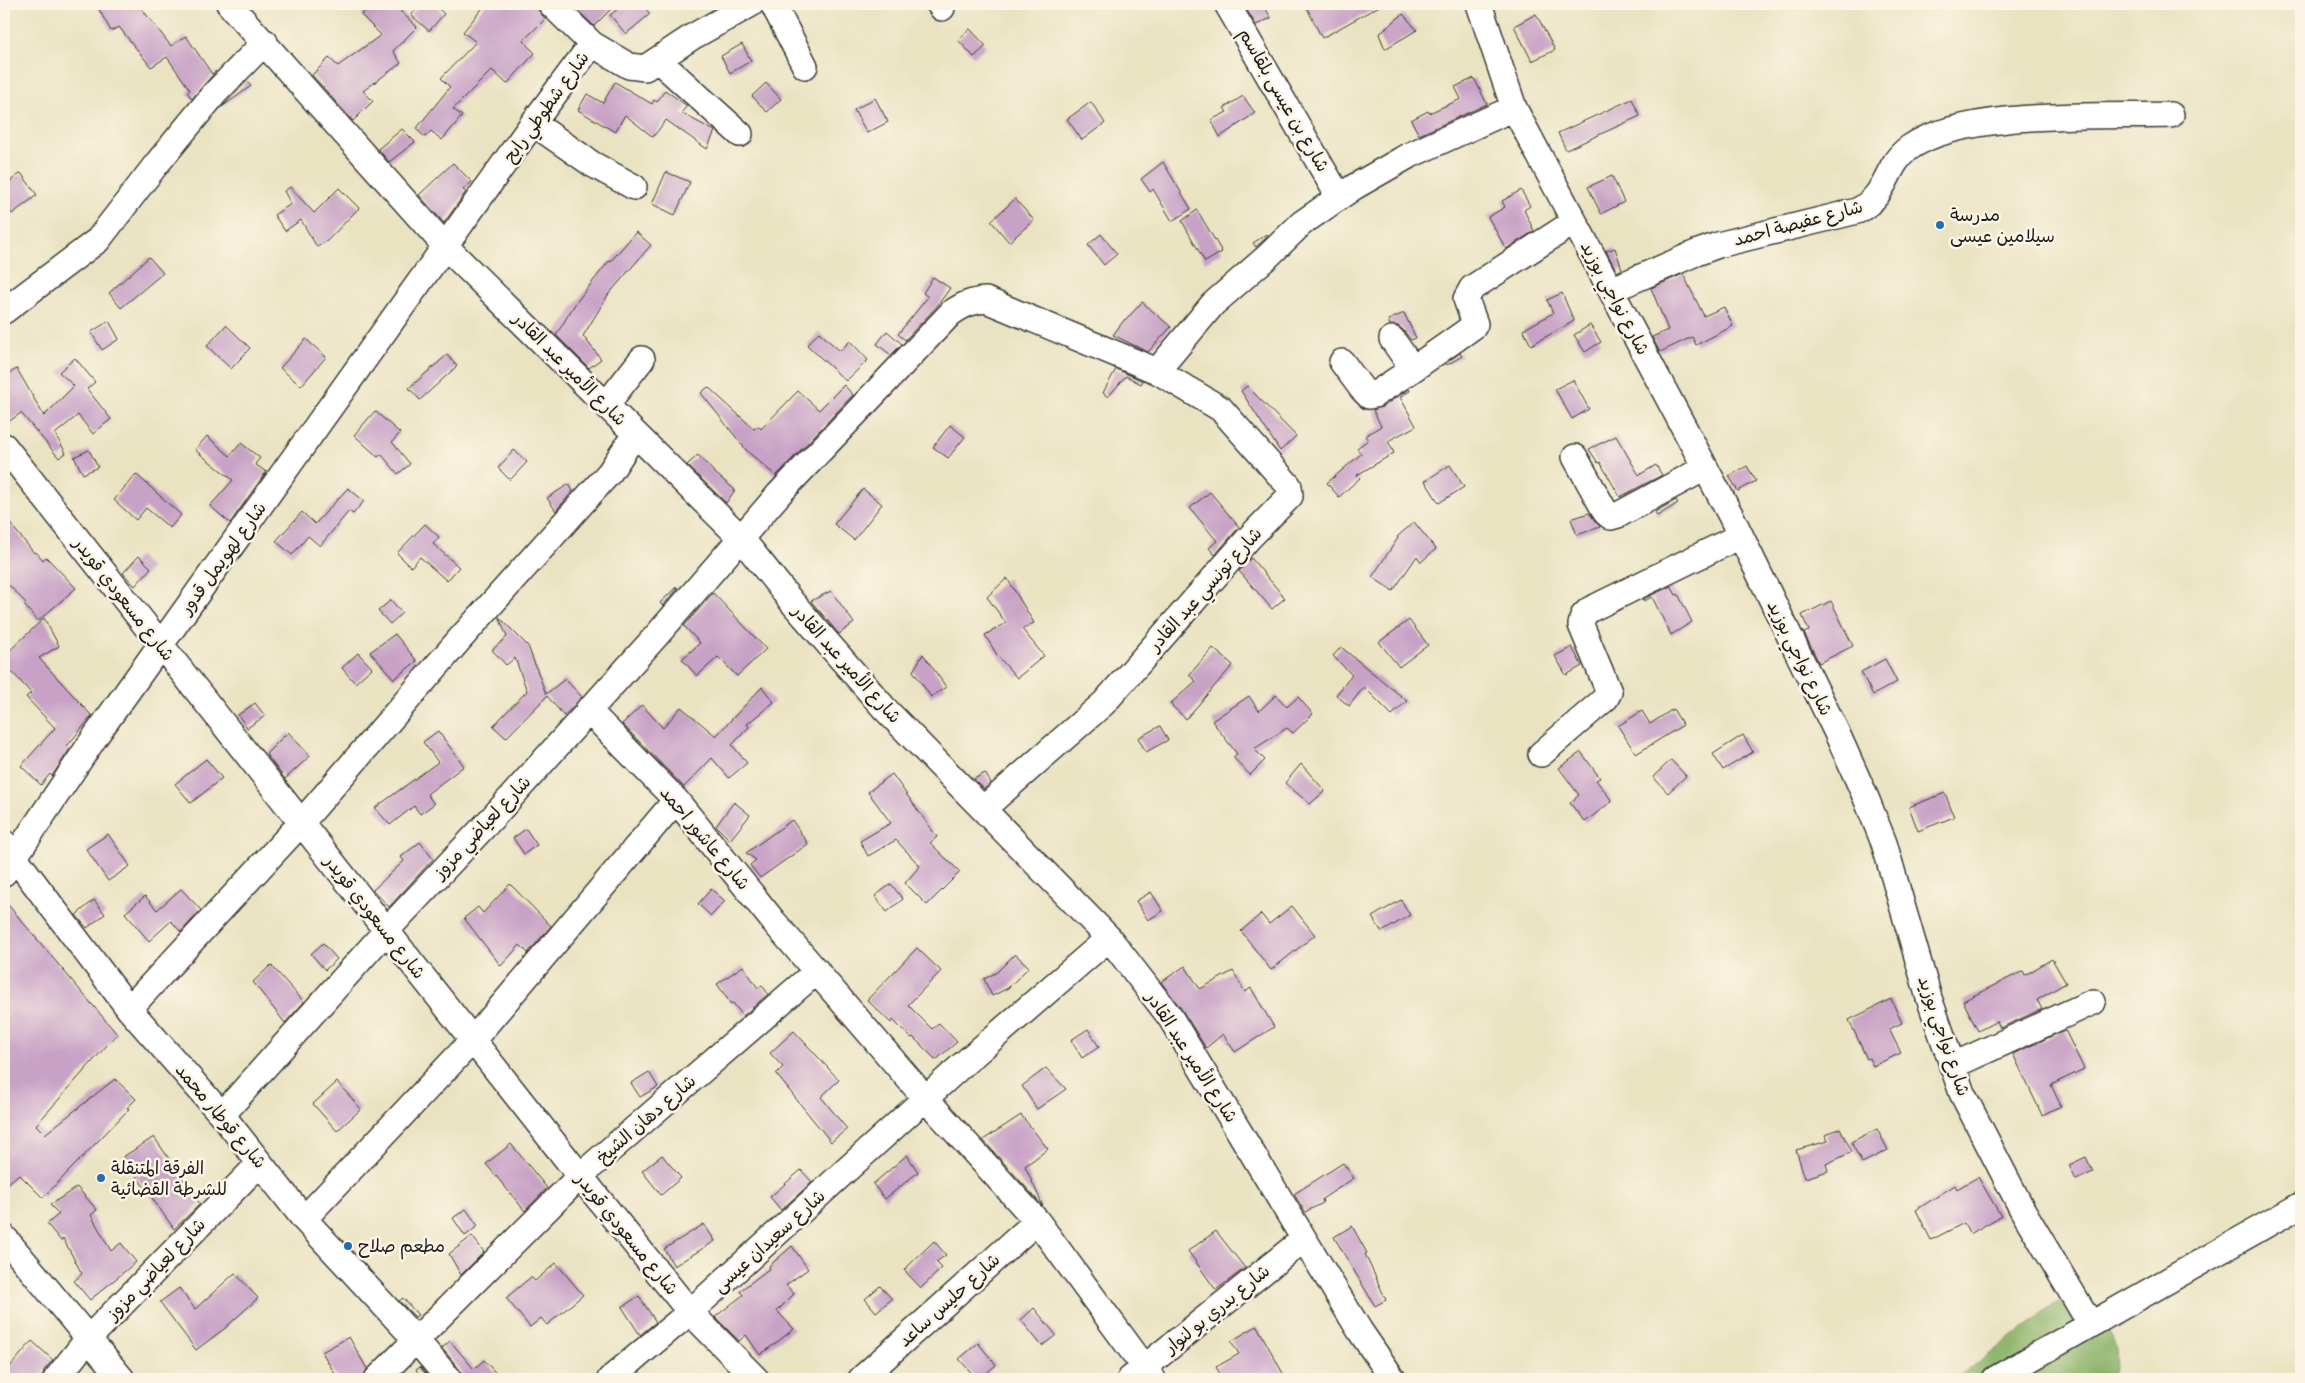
<svg xmlns="http://www.w3.org/2000/svg" width="2305" height="1383" font-family="Dekko,'Playpen Sans Arabic',sans-serif">
<style>
.forest{fill:#8db46a;stroke:#546843}
.building{fill:#c8a2c6}
.lines{fill:none;stroke-linecap:round;stroke-linejoin:round}
.minor-casing{stroke:#3b3a35;stroke-width:28}
.minor{stroke:#fff;stroke-width:25}
.poi-dot{fill:#1f6fb2;stroke:#fcf5e5;stroke-width:2}
.labels{text-anchor:middle;stroke-width:5;stroke-linejoin:round;paint-order:stroke}
.street-label{font-size:18px;fill:#1c1c1c;stroke:#fcf5e5}
.poi-label{font-size:18px;fill:#1c1c1c;stroke:#fcf5e5;text-anchor:start}
</style>
<rect width="100%" height="100%" fill="#fcf5e5"/>
<filter id="ink" filterUnits="userSpaceOnUse"><feTurbulence type="fractalNoise" baseFrequency=".02" numOctaves="2"/><feDisplacementMap in="SourceGraphic" scale="10" xChannelSelector="R" yChannelSelector="G"/><feConvolveMatrix kernelMatrix="1 2 1 2 8 2 1 2 1" color-interpolation-filters="sRGB"/></filter>
<filter id="wash" filterUnits="userSpaceOnUse"><feTurbulence type="fractalNoise" baseFrequency=".0096" numOctaves="4" result="noise"/><feDisplacementMap in="SourceGraphic" scale="20" xChannelSelector="R" yChannelSelector="G"/><feGaussianBlur stdDeviation="1.12" result="paint"/><feColorMatrix in="noise" values="0 0 0 0 0 0 0 0 0 0 0 0 0 0 0 0 0 1.4 0 .05"/><feComposite in="paint" operator="in"/></filter>
<g filter="url(#wash)">
<rect width="100%" height="100%" fill="#eae3c2"/>
<path class="forest" d="M2059,1301C2094,1306 2126,1335 2114,1372L2100,1379H1957Z"/>
<g id="blocks">
<path class="building" d="M96,4H138L171,46L186,36L212,74L216,71L192,99L187,92L190,90L167,57L151,67L119,27L111,31Z
M373,4H393L417,27L393,51L401,63L363,91L373,101L353,121L312,75L329,58L338,66L381,35L361,15Z
M421,4H434L444,14L429,31L411,15Z
M486,4H537V8L545,19L523,41L535,53L507,84L492,70L453,109L462,116L442,140L431,131L425,137L416,129L450,87L441,78L476,42L463,32Z
M571,4H616L594,26Z
M624,4H642L650,14L626,34L610,15Z
M1243,4H1263L1271,18L1256,25Z
M1305,4H1383L1322,38Z
M1403,14L1417,30L1385,49L1379,34Z
M1536,14L1555,50L1532,61L1514,26Z
M970,29L986,46L974,57L958,40Z
M742,44L751,61L730,73L721,56Z
M1474,78L1487,104L1419,135L1411,120L1428,111L1429,113L1461,99L1455,87Z
M247,81L251,86L222,107L226,103Z
M615,82L652,104L654,100L657,102L665,90L687,106L681,113L715,131L707,149L666,120L653,137L625,115L615,132L578,110L587,94L603,103Z
M766,83L781,99L767,112L752,96Z
M1243,96L1255,113L1220,137L1211,120L1227,112L1224,108Z
M875,98L888,122L867,133L854,110Z
M1632,99L1640,116L1566,150L1558,133Z
M1091,102L1105,123L1082,140L1067,119Z
M402,129L415,142L389,162L378,149Z
M1163,162L1191,209L1172,221L1153,189L1150,192L1141,179Z
M453,163L472,182L463,190L466,192L444,223L419,195Z
M666,172L690,182L675,215L652,204Z
M21,173L37,195L12,214L4,202V186Z
M1612,176L1624,202L1601,214L1588,187Z
M290,187L314,213L339,188L359,208L327,241L317,247L301,220L285,231L274,215L291,204L284,191Z
M1521,190L1530,206L1524,210L1534,231L1506,249L1488,217L1505,207L1502,201Z
M1015,199L1034,220L1009,242L991,221Z
M1197,210L1222,252L1205,262L1182,221Z
M636,232L651,245L608,295L583,336L601,359L589,368L556,335L575,304L609,261L610,262Z
M1101,234L1117,254L1104,265L1088,245Z
M1267,234L1268,236L1256,247L1253,243Z
M1615,248L1622,269L1617,272L1606,251Z
M149,257L163,273L121,308L109,293Z
M1683,274L1704,316L1724,307L1733,326L1696,345L1692,337L1660,352L1652,337L1668,330L1651,288Z
M933,277L950,288L938,305L905,340L898,334L928,297L923,293Z
M1562,293L1574,321L1531,345L1523,330L1553,313L1547,300Z
M1142,302L1171,327L1148,352L1113,335L1125,319L1126,320Z
M1404,313L1416,338L1411,340L1403,330L1398,326L1390,325L1388,320Z
M109,321L119,339L102,350L91,332Z
M226,325L250,348L231,369L207,346Z
M1590,325L1601,342L1585,352L1574,335Z
M887,331L902,344L891,355L877,344Z
M819,332L840,351L850,341L868,360L846,381L807,345Z
M306,339L326,357L301,386L280,368Z
M1460,353L1462,356L1447,365L1446,363Z
M447,355L457,366L420,400L409,388Z
M75,358L95,382L87,389L111,419L93,434L78,415L55,434L66,453L59,458L21,413L4,425V376L17,369L44,416L74,386L59,372Z
M1116,369L1143,381L1141,384L1126,376L1108,397L1103,393Z
M1573,380L1589,409L1572,419L1555,389Z
M844,385L853,395L776,476L747,451L701,393L708,387L754,429L759,426L761,429L798,391L819,410Z
M1247,386L1296,436L1280,451L1241,391Z
M1409,389L1410,391L1400,397L1416,426L1388,441L1394,453L1357,475L1360,478L1339,497L1327,483L1361,454L1357,448L1368,440L1365,436L1381,426L1373,410L1382,407Z
M375,411L400,433L392,442L410,464L398,474L381,454L378,457L354,435Z
M950,425L965,437L948,458L933,447Z
M207,436L230,456L241,443L260,458L255,464L266,472L230,523L210,506L233,480L195,450Z
M1616,436L1639,475L1656,465L1662,475L1620,497L1600,462L1598,463L1589,449Z
M89,450L98,467L83,474L74,457Z
M514,450L527,462L510,480L498,468Z
M698,455L715,473L735,490L726,503L687,465Z
M1450,465L1464,487L1439,503L1425,481Z
M1747,466L1756,481L1738,491L1729,476Z
M136,474L181,515L170,528L146,508L136,520L114,500Z
M569,484L573,491L556,511L547,498Z
M348,488L364,501L353,514L349,511L320,546L308,536L292,555L276,541L302,512L315,524Z
M863,489L882,504L854,540L834,524Z
M1210,492L1239,527L1215,555L1209,548L1217,541L1190,508Z
M1676,500L1678,503L1657,516L1655,512Z
M1589,513L1600,527L1577,535L1571,519Z
M4,516L34,553L36,552L43,560L46,557L76,588L38,621L24,605L26,603L4,580Z
M1414,522L1436,549L1421,562L1417,556L1393,591L1372,577L1398,538L1397,537Z
M425,524L439,537L433,544L459,567L447,581L420,557L411,567L397,553Z
M139,556L151,568L135,586L123,573Z
M1251,558L1285,598L1272,609L1239,571Z
M1007,578L1034,623L1022,629L1044,656L1017,678L997,655L985,635L1006,623L987,597Z
M1671,586L1676,595L1678,594L1692,622L1671,635L1652,597L1644,601L1643,599Z
M676,587L678,588L663,606L660,603Z
M831,591L854,623L839,634L811,601Z
M713,593L766,649L737,676L718,657L697,676L682,659L700,643L684,626Z
M391,600L402,613L390,624L378,611Z
M1831,601L1853,646L1819,663L1804,633L1809,631L1802,615Z
M499,617L528,646L546,694L565,679L582,697L564,716L547,696L506,738L493,726L527,691L515,658L506,665L492,650L507,637Z
M44,618L59,646L39,658L92,716L67,746L70,749L52,776L50,774L41,785L21,766L55,728L26,697L31,693L4,663V656Z
M1409,620L1428,645L1399,667L1379,642Z
M395,634L417,661L394,679L370,652Z
M1341,647L1407,701L1392,715L1364,687L1349,706L1336,695L1352,675L1333,656Z
M1572,647L1582,666L1566,675L1555,656Z
M1213,648L1233,665L1186,719L1170,704L1196,681L1189,675Z
M358,653L372,668L355,683L342,668Z
M923,654L946,687L931,697L913,671Z
M1885,659L1897,682L1873,695L1861,672Z
M762,687L774,702L747,724L749,727L732,745L747,763L729,778L712,758L684,787L622,724L642,705L663,728L681,707L716,736Z
M1276,695L1287,707L1298,697L1313,714L1293,733L1287,728L1254,749L1265,760L1250,775L1233,757L1237,754L1212,721L1249,696L1259,711Z
M255,703L265,716L247,728L238,715Z
M1673,709L1683,725L1636,754L1618,726L1642,711L1650,724Z
M1160,726L1168,740L1146,752L1138,738Z
M438,731L464,766L427,794L434,804L420,814L414,806L390,825L375,808L438,762L423,742Z
M288,732L310,756L285,779L266,754Z
M1743,735L1753,752L1723,770L1713,754Z
M1581,752L1600,778L1596,780L1612,801L1585,822L1570,803L1579,795L1559,768Z
M206,759L222,778L191,803L175,784Z
M1671,760L1686,776L1668,793L1653,777Z
M1301,764L1325,791L1310,804L1285,783Z
M985,773L991,783L984,789L974,779Z
M892,774L937,837L930,843L960,872L927,905L905,883L920,866L896,840L868,856L860,841L891,823L868,792Z
M1945,793L1954,817L1918,831L1909,807Z
M734,802L750,815L730,840L716,826Z
M792,820L808,844L760,878L750,865L756,860L746,853Z
M526,829L537,845L524,854L513,838Z
M108,834L130,866L108,881L86,849Z
M420,842L433,859L389,907L373,890L404,861L401,857Z
M510,884L551,926L528,953L520,945L501,966L464,918L478,907L483,913Z
M891,884L903,899L887,912L875,896Z
M181,889L201,910L181,932L171,921L149,941L125,913L145,896L157,910Z
M711,889L725,901L711,916L698,904Z
M1151,892L1163,911L1148,920L1136,901Z
M4,900L117,1034L36,1125L45,1134L115,1079L136,1099L127,1108L129,1109L43,1198L19,1174L4,1187Z
M94,900L105,914L87,928L76,915Z
M1401,900L1410,915L1382,932L1372,917Z
M1292,906L1315,935L1271,970L1241,931L1261,914L1269,924Z
M323,943L337,959L325,970L311,954Z
M917,948L941,971L908,1005L932,1029L939,1023L957,1042L936,1060L913,1037L911,1038L893,1020L891,1023L867,1000Z
M1015,954L1029,967L1008,988L992,996L984,979L997,972Z
M2052,959L2066,983L2037,1000L2042,1009L2000,1028L1997,1021L1978,1031L1963,1001L2023,971L2025,975Z
M271,965L304,1002L285,1023L253,982Z
M743,966L758,988L762,985L768,994L743,1016L733,1003L731,1004L717,984Z
M1185,966L1200,989L1233,971L1245,992L1251,988L1274,1027L1235,1052L1223,1034L1206,1048L1182,1010L1161,982Z
M1891,999L1902,1023L1889,1029L1901,1053L1873,1066L1869,1058L1867,1059L1849,1020Z
M1088,1029L1099,1047L1082,1058L1071,1040Z
M2065,1030L2084,1069L2051,1085L2061,1106L2042,1115L2013,1054Z
M794,1031L839,1080L821,1097L847,1129L831,1142L776,1074L783,1067L770,1053Z
M1046,1068L1066,1089L1037,1109L1022,1086Z
M649,1072L658,1087L640,1097L631,1083Z
M337,1082L361,1109L337,1131L313,1104Z
M1021,1115L1048,1149L1025,1166L1043,1206L983,1140Z
M1840,1128L1852,1152L1826,1164L1828,1171L1805,1178L1796,1150L1828,1141L1825,1135Z
M1877,1129L1888,1150L1862,1163L1851,1142Z
M154,1137L200,1204L174,1229L123,1157Z
M511,1144L547,1188L525,1211L486,1164Z
M662,1155L681,1178L661,1195L642,1171Z
M907,1155L918,1172L885,1199L873,1184Z
M2086,1157L2093,1172L2076,1180L2069,1165Z
M1343,1163L1354,1178L1322,1199L1323,1203L1305,1212L1294,1194Z
M801,1170L812,1182L781,1210L770,1197Z
M1978,1177L2001,1216L1970,1234L1964,1223L1931,1240L1916,1210L1955,1185L1957,1189Z
M77,1187L97,1210L91,1215L111,1251L121,1243L136,1262L90,1300L74,1281L82,1274L63,1238L61,1241L47,1224L59,1214L50,1205Z
M466,1209L478,1226L465,1236L453,1218Z
M704,1224L715,1241L674,1266L664,1249Z
M1352,1226L1367,1253L1365,1254L1386,1300L1375,1306L1334,1237Z
M1216,1231L1245,1268L1216,1290L1188,1251Z
M472,1236L484,1252L461,1275L449,1254Z
M934,1241L946,1255L936,1262L942,1268L921,1288L904,1270Z
M792,1246L808,1269L786,1285L794,1294L777,1311L794,1329L760,1355L746,1335L739,1341L715,1317L743,1295L740,1291L770,1268L769,1266Z
M556,1263L583,1295L547,1325L541,1318L530,1327L506,1298L531,1277L535,1281Z
M235,1273L258,1298L224,1329L196,1350L160,1302L179,1288L195,1309Z
M880,1286L892,1299L876,1312L865,1299Z
M639,1296L656,1322L640,1335L622,1307Z
M403,1298L418,1315L415,1317L399,1301Z
M1034,1308L1056,1335L1042,1346L1021,1320Z
M1257,1326L1286,1379H1223L1216,1367L1239,1354L1231,1341Z
M349,1337L367,1369L363,1379H338L322,1352Z
M32,1341L53,1360L44,1370L42,1379H4V1374Z
M450,1341L474,1369L484,1360L501,1379H463L460,1370L442,1348Z
M978,1343L996,1365L980,1379H977L959,1359Z
M420,1367L430,1379H424L416,1370Z"/>
</g>
</g>
<g filter="url(#ink)">
<use href="#blocks" fill-opacity="0" stroke="#3b3a35" stroke-width="1"/>
<g class="lines">
<defs>
<path id="minor" d="M229,4L446,247L741,538L792,602L885,709L1109,938L1170,1017L1304,1239L1360,1331L1393,1379
M551,4L592,44
M773,4L805,66
M939,4L942,8
M1227,4L1339,197
M1479,4L1514,108L1731,516L1836,731L1866,798L1884,843L1929,998L1962,1093L2022,1209L2091,1325
M658,60L740,134
M533,123L592,164L634,187
M1611,290L1696,253L1718,245L1857,211C1889,195 1884,166 1909,148C1964,109 2103,117 2171,115
M4,311L98,240L155,166L215,93L265,42
M1392,339L1413,369L1474,326L1475,324L1466,299L1472,288L1574,222
M1342,362L1362,389L1369,396L1374,395L1413,369
M1157,371L1213,304L1267,257L1302,223L1354,187L1408,156L1514,108
M606,405L642,359
M4,446L580,1176L690,1312L756,1379
M1575,457L1606,513L1611,517L1618,515L1705,468
M588,710L676,800L774,922L926,1099L1037,1221L1153,1379
M1541,754L1606,698L1609,692L1581,625L1583,616L1589,610L1740,536
M4,843L129,1009L222,1115L304,1219L417,1341L449,1379
M4,873L97,734L533,123L592,44L629,66L645,68L692,37L751,4
M129,1009L301,823L460,639L610,472L635,434
M1952,1066L2093,1002
M222,1115L386,931L495,815L657,635L779,494L951,313C963,305 971,301 986,300L1157,371L1221,409L1289,486L1290,496L1248,539L1104,703L983,809
M304,1219L472,1041L676,800
M4,1237L122,1379
M56,1379L87,1340L260,1163
M377,1379L580,1176L817,971
M610,1379L690,1312L961,1066L1109,938
M861,1379L1037,1221
M1130,1379L1304,1239
M1995,1379L2301,1205"/>
</defs>
<use href="#minor" class="minor-casing"/>
<use href="#minor" class="minor"/>
</g>
</g>
<g class="poi-dot">
<circle cx="1940" cy="225" r="5"/>
<circle cx="101" cy="1178" r="5"/>
<circle cx="348" cy="1246" r="5"/>
</g>
<g class="labels">
<g class="street-label">
<text transform="translate(1284 100) rotate(60)" y="6">شارع بن عيسى بلقاسم</text>
<text transform="translate(546 107) rotate(-54)" y="6">شارع شطوطي رابح</text>
<text transform="translate(1798 223) rotate(-15)" y="6">شارع عفيصة احمد</text>
<text transform="translate(1615 298) rotate(62)" y="6">شارع نواجي بوزيد</text>
<text transform="translate(570 369) rotate(45)" y="6">شارع الأمير عبد القادر</text>
<text transform="translate(223 558) rotate(-54)" y="6">شارع لهويمل قدور</text>
<text transform="translate(1205 589) rotate(-48)" y="6">شارع تونسي عبد القادر</text>
<text transform="translate(124 599) rotate(52)" y="6">شارع مسعودي قويدر</text>
<text transform="translate(1800 658) rotate(64)" y="6">شارع نواجي بوزيد</text>
<text transform="translate(847 664) rotate(48)" y="6">شارع الأمير عبد القادر</text>
<text transform="translate(482 827) rotate(-47)" y="6">شارع لعياضي مزوز</text>
<text transform="translate(705 838) rotate(50)" y="6">شارع عاشور احمد</text>
<text transform="translate(375 917) rotate(52)" y="6">شارع مسعودي قويدر</text>
<text transform="translate(1944 1036) rotate(71)" y="6">شارع نواجي بوزيد</text>
<text transform="translate(1192 1057) rotate(57)" y="6">شارع الأمير عبد القادر</text>
<text transform="translate(221 1116) rotate(50)" y="6">شارع قوطار محمد</text>
<text transform="translate(646 1119) rotate(-41)" y="6">شارع دهان الشيخ</text>
<text transform="translate(627 1234) rotate(51)" y="6">شارع مسعودي قويدر</text>
<text transform="translate(769 1241) rotate(-42)" y="6">شارع سعيدان عيسى</text>
<text transform="translate(156 1269) rotate(-46)" y="6">شارع لعياضي مزوز</text>
<text transform="translate(949 1300) rotate(-42)" y="6">شارع حليس ساعد</text>
<text transform="translate(1217 1309) rotate(-39)" y="6">شارع بدري بو لنوار</text>
</g>
<g class="poi-label">
<text x="1950" y="221">مدرسة<tspan x="1950" dy="21">سيلامين عيسى</tspan></text>
<text x="111" y="1174">الفرقة المتنقلة<tspan x="111" dy="21">للشرطة القضائية</tspan></text>
<text x="358" y="1252">مطعم صلاح</text>
</g>
</g>
<rect width="2305" height="1383" fill="none" stroke="#fcf5e5" stroke-width="20"/>
</svg>
